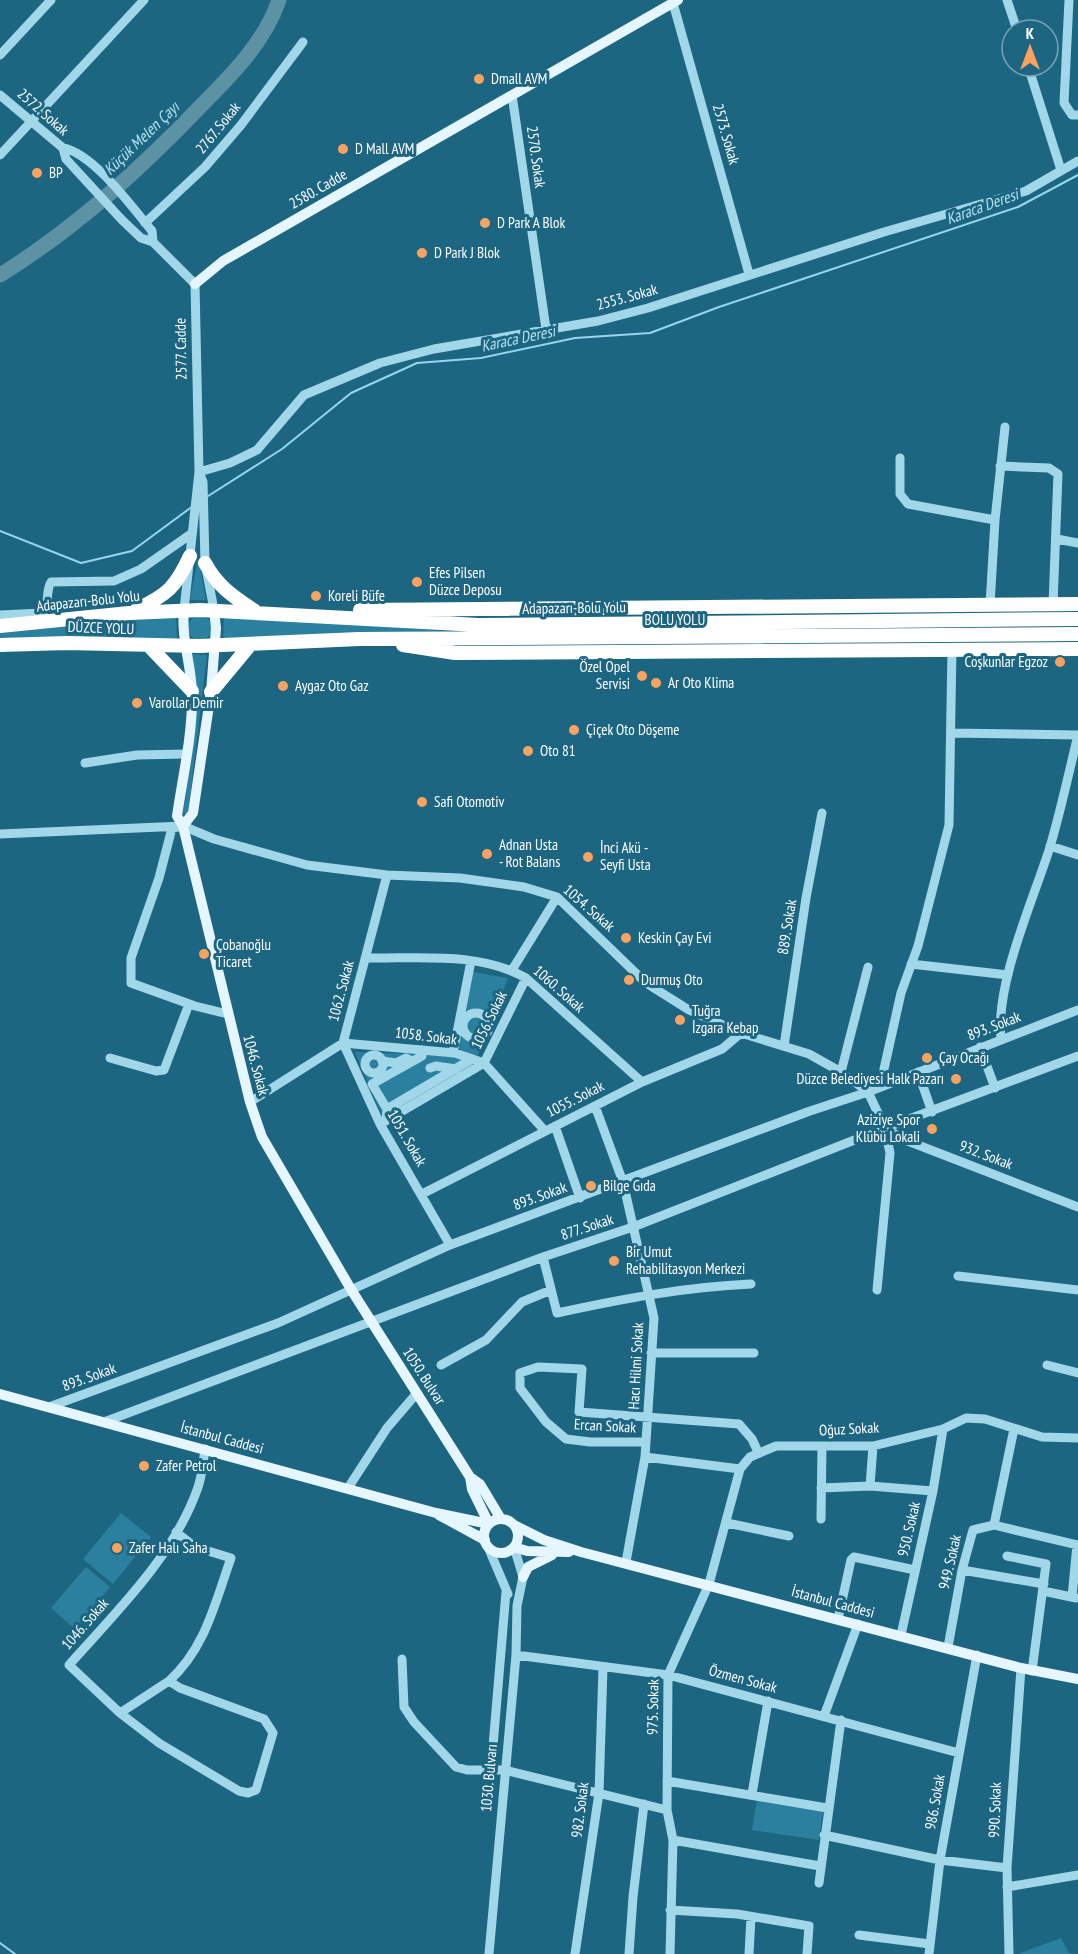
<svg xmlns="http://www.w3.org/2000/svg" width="1078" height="1954" font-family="'PT Sans Narrow',sans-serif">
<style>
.green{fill:#2c809f}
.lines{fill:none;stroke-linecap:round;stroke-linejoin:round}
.stream{stroke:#95d6ec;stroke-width:2}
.river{stroke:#5d92a5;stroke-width:15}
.minor{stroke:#a2d7ea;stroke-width:9}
.major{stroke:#e6f6fe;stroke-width:10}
.highway{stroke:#fff;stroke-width:14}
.poi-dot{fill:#faa260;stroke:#1d6682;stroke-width:2}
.labels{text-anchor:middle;stroke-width:6;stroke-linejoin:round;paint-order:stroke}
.poi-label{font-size:15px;fill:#fff;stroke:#1d6682;text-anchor:start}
.street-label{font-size:15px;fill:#fff;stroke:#1d6682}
.water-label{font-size:16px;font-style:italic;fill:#b2e2f2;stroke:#1d6682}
</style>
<rect width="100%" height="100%" fill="#1d6682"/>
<path class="green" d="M198,558L206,600H190Z
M176,614L177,641L0,639V632Z
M224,614L446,631L321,634L223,642Z
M188 628a12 12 0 1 1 24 0a12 12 0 1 1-24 0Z
M192,654L207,655L188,814L183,813L190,768Z
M473,972L508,978L478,1055L472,1056L455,1046Z
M355,1052L440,1055L461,1059L468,1070L383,1118Z
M121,1513L151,1537L113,1584L83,1559Z
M86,1567L110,1587L75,1629L51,1608Z
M757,1800L823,1810L819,1840L752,1830Z
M1061,1938L1069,1953L1078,1954H1018Z"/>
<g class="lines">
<path class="stream" d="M205,498L282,449L351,393L417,363L481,358L575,338L650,333L719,307L1018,207L1078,175
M0,531L81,563L132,551L193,506
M0,1943L15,1954"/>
<path class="river" d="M0,275C73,230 136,173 195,112C228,78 263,46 279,0"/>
<path class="minor" d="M1007,0L1017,30
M1069,0L1064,103L1072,115H1078
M673,3L749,274
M0,55L51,0
M1028,66L1061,170
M0,95L63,148L66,159L122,220L141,238L153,242L195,284L199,472L184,610
M512,95L546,329
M63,148C93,153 132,207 152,231L153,242
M0,155L144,0
M145,223L205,167L241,125L303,42
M900,458V494L908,504L995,520
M1000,466L1049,468L1058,474L1053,605
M199,472L230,463L257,450L304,395L380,363L434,349L598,321L648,308L884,232L1026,191L1078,161
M199,472L203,482L205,563L214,610
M1057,539L1078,543
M990,605L995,520L1005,427
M0,615L43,613C50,604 45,592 51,582L114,581L141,569L191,534
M951,733L1078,735
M85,763L137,755L186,754
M178,827L172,828L159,878L131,958V983L195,1006L228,1014
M0,834L183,826L214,839L307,865L387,875L460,878L524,887L557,897L646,983L689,1010L741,1033L809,1054L841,1072L868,1092L885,1128L890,1153L877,1290
M1050,846L1078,855
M366,958C417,959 479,951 526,978L642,1082
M911,964L1008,975
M512,970L557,897
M463 1026a13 13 0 1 1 26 0a13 13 0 1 1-26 0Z
M1001,1039C995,984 1033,901 1050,847C1061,810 1069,772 1078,735
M784,1046L806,898L822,813
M980,1047L995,1088
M453,1053L471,961
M365 1064a9 9 0 1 1 18 0a9 9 0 1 1-18 0Z
M110,1058L156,1071L164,1070L189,1004
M382,1061L396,1063L406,1058L412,1061
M430,1068L436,1066L456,1069
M841,1072L868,967
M918,1072L932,1112
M884,1085V1069L901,993L918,946L949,825L952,648
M250,1102L343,1043L387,875
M595,1106L623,1182L654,1318L645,1457L626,1562
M387,1109L372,1084L422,1056V1050
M386,1121L387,1109L472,1059
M380,1124L484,1063L526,978
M555,1126L580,1198
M885,1128L905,1140L1078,1207
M422,1194L642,1082L722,1049L741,1033
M450,1245L380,1124L343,1043L455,1053L484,1063L545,1131
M543,1257L557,1313C622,1299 684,1287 751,1284
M958,1276L1078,1290
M651,1353H754
M441,1365L486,1340L522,1302L551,1290
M1047,1365L1078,1373
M49,1407L278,1323L450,1245L810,1111L868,1092L1078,1010
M104,1422L543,1257L633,1227L885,1128L1078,1056
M646,1442H590L566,1439L546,1422L520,1388V1373L538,1367L582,1369L579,1412L739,1424L752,1439L758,1452
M645,1457L740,1469
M870,1486L873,1446
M348,1488L387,1428L417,1393
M821,1488L870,1486L933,1491
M821,1519L822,1446
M727,1523L789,1536
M994,1525L1077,1545L1072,1597
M488,1547L508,1594
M1007,1556L1046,1564L1032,1671
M962,1570L1044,1584
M1043,1591L1076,1598
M838,1619L851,1560L854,1557L915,1570
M901,1635L933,1491L943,1429
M948,1647L962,1570L973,1530L994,1525L1014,1429
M516,1655L668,1675L959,1753
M402,1659L404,1707L414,1722L456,1767L467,1770H504L667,1810
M169,1681C205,1649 215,1603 231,1558L195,1547L176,1532
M120,1713L159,1743L239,1791L248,1793L256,1790L273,1733L264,1719L180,1688L169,1681L120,1713L69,1665C116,1612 173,1557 197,1490C202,1478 203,1462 205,1449
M824,1716L858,1624
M491,1770L506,1592
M667,1781L827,1808
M752,1794L768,1701
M824,1835L940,1860L1007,1868
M673,1840L820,1866
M819,1883L841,1720
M1007,1887L1078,1875
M670,1910L737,1914L809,1926L807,1954
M859,1935L930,1944
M489,1954L516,1655L517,1606L523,1577L514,1547
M575,1954L599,1793L603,1668
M629,1954L633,1897L644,1804
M670,1954L673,1840L667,1810L668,1675L709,1584L740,1469L750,1457L776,1446H873L943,1429L966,1418L985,1419L1042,1437L1078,1438
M749,1954L751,1917
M929,1954L940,1860L977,1655
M1009,1954L1007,1868L1021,1668"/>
<path class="major" d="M195,284L223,261L678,0
M184,610C181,638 191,664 192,692C193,733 183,775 177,816L183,826L250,1102L262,1137L352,1291L470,1477L472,1489L489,1524
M183,826L193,813L211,692L216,628L214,610
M0,1394L436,1513L489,1524
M470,1477L480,1484L501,1519
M439,1515L485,1540
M484 1536a17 17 0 1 1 34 0a17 17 0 1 1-34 0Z
M514,1525L544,1540L581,1552L1021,1668L1078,1679
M514,1547L527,1551L569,1552
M523,1577L528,1567L552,1555"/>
<path class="highway" d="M205,563C217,586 234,597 255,611
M137,609C167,595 176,587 190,556
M360,610L1078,604
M0,626L129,613L200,610L478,625L1078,619
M0,645L67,643L200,646L359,639L1078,634
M403,645L455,653L1078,649
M149,646L192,691
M211,692L250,645"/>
</g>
<g class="poi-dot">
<circle cx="479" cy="79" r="6"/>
<circle cx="343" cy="149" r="6"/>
<circle cx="37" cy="173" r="6"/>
<circle cx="485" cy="223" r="6"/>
<circle cx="422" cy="253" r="6"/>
<circle cx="417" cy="582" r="6"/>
<circle cx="316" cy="596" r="6"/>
<circle cx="1060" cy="662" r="6"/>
<circle cx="642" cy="676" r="6"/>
<circle cx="656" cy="683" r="6"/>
<circle cx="283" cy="686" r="6"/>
<circle cx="137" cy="703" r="6"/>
<circle cx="574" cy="730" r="6"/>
<circle cx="528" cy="751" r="6"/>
<circle cx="422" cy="802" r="6"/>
<circle cx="487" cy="854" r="6"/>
<circle cx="588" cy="857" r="6"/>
<circle cx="626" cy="938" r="6"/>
<circle cx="204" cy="954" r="6"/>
<circle cx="629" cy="980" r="6"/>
<circle cx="680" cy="1020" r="6"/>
<circle cx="927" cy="1058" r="6"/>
<circle cx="956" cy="1079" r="6"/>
<circle cx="932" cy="1129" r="6"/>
<circle cx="591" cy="1186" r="6"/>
<circle cx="614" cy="1261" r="6"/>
<circle cx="144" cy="1466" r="6"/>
<circle cx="117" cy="1548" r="6"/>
</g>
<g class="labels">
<g class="poi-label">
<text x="491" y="84">Dmall AVM</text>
<text x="355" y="154">D Mall AVM</text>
<text x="49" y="178">BP</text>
<text x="497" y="228">D Park A Blok</text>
<text x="434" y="258">D Park J Blok</text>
<text x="429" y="578">Efes Pilsen<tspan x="429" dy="17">Düzce Deposu</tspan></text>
<text x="328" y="601">Koreli Büfe</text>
<text x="1048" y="667" text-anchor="end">Coşkunlar Egzoz</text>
<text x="630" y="672" text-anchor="end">Özel Opel<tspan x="630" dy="17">Servisi</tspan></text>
<text x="668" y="688">Ar Oto Klima</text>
<text x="295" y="691">Aygaz Oto Gaz</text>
<text x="149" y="708">Varollar Demir</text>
<text x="586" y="735">Çiçek Oto Döşeme</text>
<text x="540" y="756">Oto 81</text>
<text x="434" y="807">Safi Otomotiv</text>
<text x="499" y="850">Adnan Usta<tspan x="499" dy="17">- Rot Balans</tspan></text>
<text x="600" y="853">İnci Akü -<tspan x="600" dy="17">Seyfi Usta</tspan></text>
<text x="638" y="943">Keskin Çay Evi</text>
<text x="216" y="950">Çobanoğlu<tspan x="216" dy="17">Ticaret</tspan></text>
<text x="641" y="985">Durmuş Oto</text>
<text x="692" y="1016">Tuğra<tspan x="692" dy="17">İzgara Kebap</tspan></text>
<text x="939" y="1063">Çay Ocağı</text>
<text x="944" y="1084" text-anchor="end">Düzce Belediyesi Halk Pazarı</text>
<text x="920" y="1125" text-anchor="end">Aziziye Spor<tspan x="920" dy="17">Klübü Lokali</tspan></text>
<text x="603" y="1191">Bilge Gıda</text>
<text x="626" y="1257">Bir Umut<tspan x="626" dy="17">Rehabilitasyon Merkezi</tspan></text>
<text x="156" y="1471">Zafer Petrol</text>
<text x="129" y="1553">Zafer Halı Saha</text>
</g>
<g class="street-label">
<text transform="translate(43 112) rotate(41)" y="5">2572. Sokak</text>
<text transform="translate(218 128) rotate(-51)" y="5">2767. Sokak</text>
<text transform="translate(726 134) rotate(74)" y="5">2573. Sokak</text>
<text transform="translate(536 157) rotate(82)" y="5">2570. Sokak</text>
<text transform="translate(318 189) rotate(-30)" y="5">2580. Cadde</text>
<text transform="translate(627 297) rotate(-15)" y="5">2553. Sokak</text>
<text transform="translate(181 349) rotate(-91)" y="5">2577. Cadde</text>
<text transform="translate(88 601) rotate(-6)" y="5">Adapazarı-Bolu Yolu</text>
<text transform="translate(574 608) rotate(-1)" y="5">Adapazarı-Bolu Yolu</text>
<text x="675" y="625">BOLU YOLU</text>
<text transform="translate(101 628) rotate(2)" y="5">DÜZCE YOLU</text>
<text transform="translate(589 908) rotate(41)" y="5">1054. Sokak</text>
<text transform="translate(787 927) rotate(-81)" y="5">889. Sokak</text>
<text transform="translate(559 989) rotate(41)" y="5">1060. Sokak</text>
<text transform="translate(341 991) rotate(-75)" y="5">1062. Sokak</text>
<text transform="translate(489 1020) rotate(-64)" y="5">1056. Sokak</text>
<text transform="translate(994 1026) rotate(-21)" y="5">893. Sokak</text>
<text transform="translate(426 1036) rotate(7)" y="5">1058. Sokak</text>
<text transform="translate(256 1065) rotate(75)" y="5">1046. Sokak</text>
<text transform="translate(575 1099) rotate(-27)" y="5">1055. Sokak</text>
<text transform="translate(407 1138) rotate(60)" y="5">1051. Sokak</text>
<text transform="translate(986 1155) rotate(21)" y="5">932. Sokak</text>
<text transform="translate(540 1196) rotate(-20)" y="5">893. Sokak</text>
<text transform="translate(587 1227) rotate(-18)" y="5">877. Sokak</text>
<text transform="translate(636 1366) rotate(-87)" y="5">Hacı Hilmi Sokak</text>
<text transform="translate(424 1376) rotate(57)" y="5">1050. Bulvar</text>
<text transform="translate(89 1377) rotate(-20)" y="5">893. Sokak</text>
<text transform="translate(605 1426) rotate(3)" y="5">Ercan Sokak</text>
<text transform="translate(849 1429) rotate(-3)" y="5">Oğuz Sokak</text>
<text transform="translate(222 1438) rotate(15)" y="5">İstanbul Caddesi</text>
<text transform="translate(909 1529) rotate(-77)" y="5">950. Sokak</text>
<text transform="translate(950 1562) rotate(-77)" y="5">949. Sokak</text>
<text transform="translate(833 1602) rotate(15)" y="5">İstanbul Caddesi</text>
<text transform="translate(85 1624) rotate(-49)" y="5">1046. Sokak</text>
<text transform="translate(743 1679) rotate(15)" y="5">Özmen Sokak</text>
<text transform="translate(653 1707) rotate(-89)" y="5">975. Sokak</text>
<text transform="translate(489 1778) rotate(-85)" y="5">1030. Bulvarı</text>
<text transform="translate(935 1802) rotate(-80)" y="5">986. Sokak</text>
<text transform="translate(580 1810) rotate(-83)" y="5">982. Sokak</text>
<text transform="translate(995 1810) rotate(-88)" y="5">990. Sokak</text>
</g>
<g class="water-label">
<text transform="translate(141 138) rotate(-44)" y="6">Küçük Melen Çayı</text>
<text transform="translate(982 206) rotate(-20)" y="6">Karaca Deresi</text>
<text transform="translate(518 338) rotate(-12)" y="6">Karaca Deresi</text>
</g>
</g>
<g transform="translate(1030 48)"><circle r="28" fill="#1d6682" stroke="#77a3b4" stroke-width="1.5"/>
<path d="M0-4.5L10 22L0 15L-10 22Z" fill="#faa260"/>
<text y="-9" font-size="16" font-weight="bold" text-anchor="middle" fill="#ffffff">K</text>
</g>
</svg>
